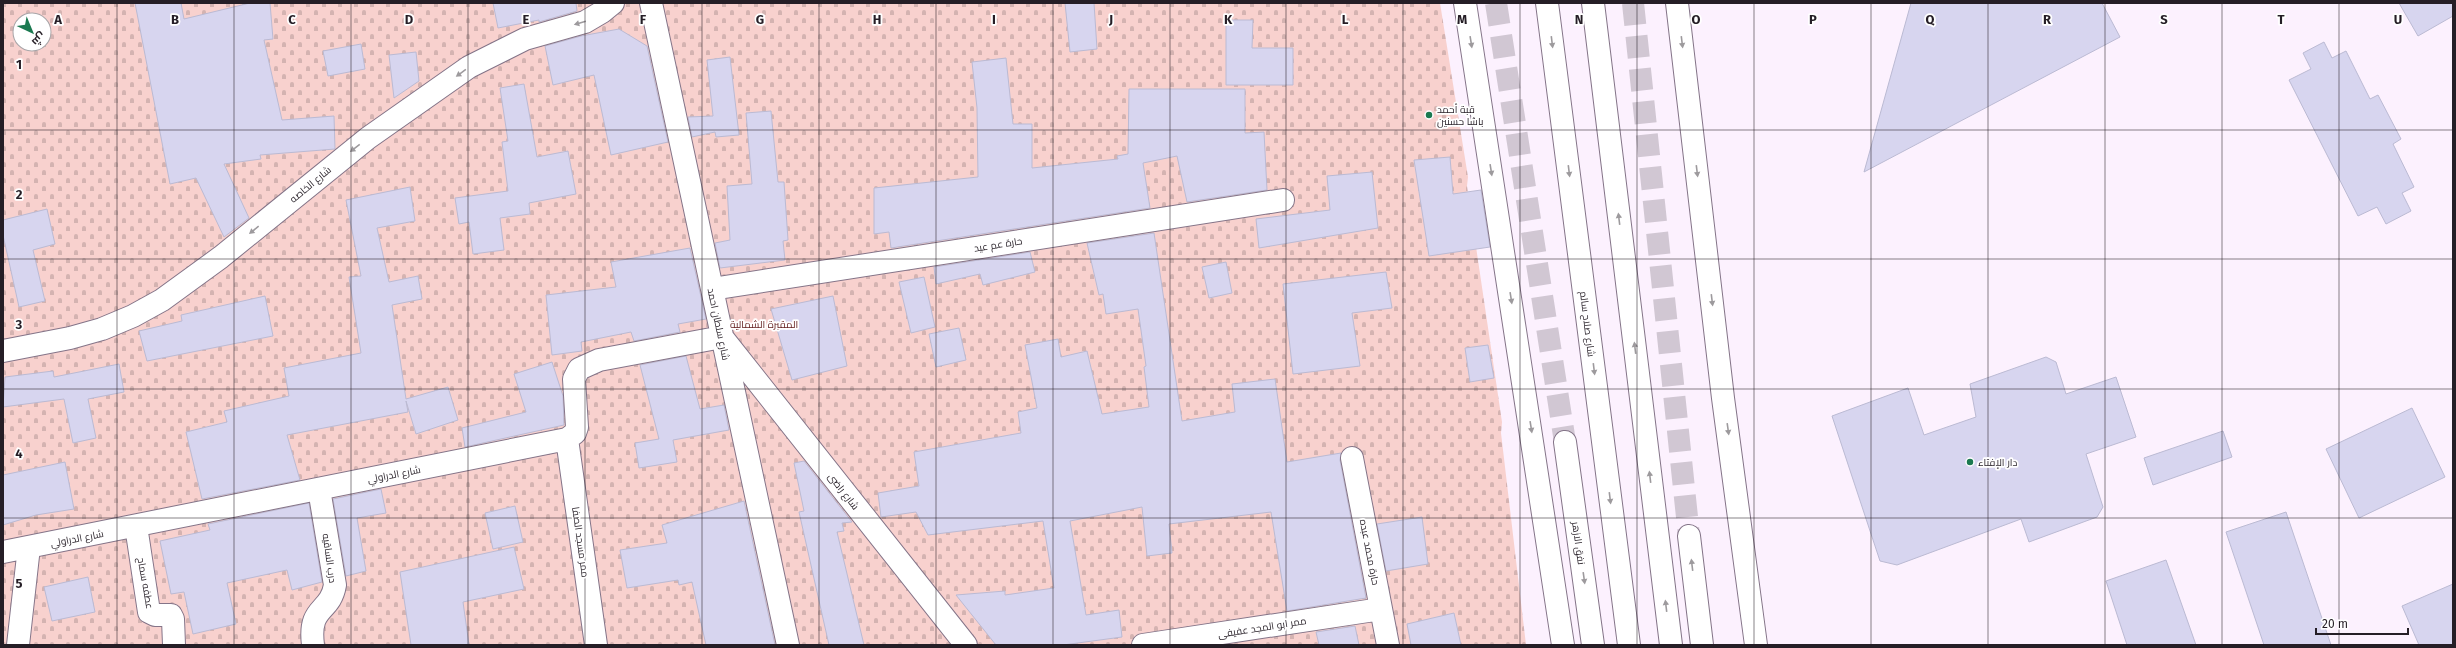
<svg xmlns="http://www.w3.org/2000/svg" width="2456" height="648" font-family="'Fira Sans',Cairo,sans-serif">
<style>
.cemetery{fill:url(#cemetery-stones);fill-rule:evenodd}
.building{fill:#d7d5ef;stroke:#bbbad3}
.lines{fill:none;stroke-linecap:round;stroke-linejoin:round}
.primary-tunnel{stroke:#d1c7d3;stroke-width:22;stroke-dasharray:22 11;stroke-linecap:butt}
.minor-casing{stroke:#847488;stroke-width:24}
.tertiary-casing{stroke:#847488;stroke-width:24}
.primary-casing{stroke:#847488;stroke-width:24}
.trunk-casing{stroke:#847488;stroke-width:24}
.minor{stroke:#fff;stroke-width:22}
.tertiary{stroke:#fff;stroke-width:22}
.primary{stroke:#fff;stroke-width:22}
.trunk{stroke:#fff;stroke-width:22}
.oneway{fill:#9d9a9d}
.grid{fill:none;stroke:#251e26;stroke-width:1;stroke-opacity:0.55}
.poi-dot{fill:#1b7950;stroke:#fff;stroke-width:1.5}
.labels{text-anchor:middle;stroke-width:3.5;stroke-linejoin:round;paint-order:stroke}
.poi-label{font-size:10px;fill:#251e26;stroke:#fff;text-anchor:start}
.street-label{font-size:10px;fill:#251e26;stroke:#fff}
.park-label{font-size:10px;fill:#601919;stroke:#fff}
.grid-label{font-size:13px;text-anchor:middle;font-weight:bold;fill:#251e26;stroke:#fff;stroke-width:3.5;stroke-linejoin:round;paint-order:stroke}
</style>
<defs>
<pattern id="cemetery-stones" width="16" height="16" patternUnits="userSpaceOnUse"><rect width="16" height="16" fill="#f8d1ce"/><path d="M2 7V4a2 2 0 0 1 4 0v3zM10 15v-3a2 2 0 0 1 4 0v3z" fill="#d4b3b1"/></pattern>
</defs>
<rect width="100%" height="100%" fill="#fcf1fe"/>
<path class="cemetery" d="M3,3H1440L1468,177L1467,186L1502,422L1501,433L1526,645H3ZM20,20H44V44H20Z"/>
<path class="building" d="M135,3H181L184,19L250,3H270L273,39L264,40L282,120L334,116L335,149L260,155L261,159L224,164L249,218L224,237L196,178L170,184Z
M493,3H576L577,11L539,22V20L498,28Z
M1065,3H1094L1097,49L1070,52Z
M1911,3H2102L2120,37L1864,172Z
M2399,3H2453V16L2418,36Z
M1226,20H1253L1252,48H1293V85H1226Z
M619,29L647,46L668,142L611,155L594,75L553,85L545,46L581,36Z
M2324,42L2332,58L2346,51L2370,99L2378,95L2401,139L2393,144L2414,187L2402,193L2411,211L2386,224L2377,207L2358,216L2289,80L2311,69L2303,53Z
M361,44L365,69L328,76L323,51Z
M416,52L419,81L394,98L389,55Z
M730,57L739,135L716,137L715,132L692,137L688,117L713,116L707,60Z
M1006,58L1013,124H1032V168L1118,159L1117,156L1128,154L1129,89H1245V133L1264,132L1267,190L1187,202L1177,156L1143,163L1150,208L891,248L889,232L874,234V188L978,177L977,108L972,62Z
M524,84L537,157L568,151L576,194L529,203L530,214L500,218L504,250L473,254L469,222L459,224L455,198L508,191L502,142L508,141L500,88Z
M771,111L778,182H784L788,240L783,241L785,260L720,268L715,243L730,240L727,186L752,184L746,113Z
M1450,157L1453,194L1481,190L1490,247L1429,256L1414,160Z
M1372,172L1378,228L1259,248L1256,219L1330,210L1327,176Z
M410,187L415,221L377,228L389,282L418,276L422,299L392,305L406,399L448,387L458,420L416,434L406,401L408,412L287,435L300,480L202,499L186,432L227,422L224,411L289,396L284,368L361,353L349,277L361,276L346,200Z
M47,209L55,244L33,250L45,301L19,307L3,235V220Z
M1154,233L1182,421L1235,412L1232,384L1275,379L1287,462L1341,453L1340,460L1366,598L1287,611L1271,512L1169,524L1172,553L1147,556L1142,507L1070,521L1086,615L1119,610L1122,637L1063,645H996L956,595L1005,591V595L1054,588L1043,521L928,535L916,512L881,517L878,493L919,486L914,452L1021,433L1018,412L1037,408L1025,345L1058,339L1061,357L1087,351L1102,414L1149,407L1144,367L1146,366L1138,309L1106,314L1103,294L1099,295L1087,243Z
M690,248L706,319L678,324L680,332L634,341L631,332L581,342L582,351L552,355L546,295L616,287L611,262Z
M1030,252L1035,272L983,285L980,274L936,284L934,267Z
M1226,262L1232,293L1209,298L1202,267Z
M1386,272L1392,308L1352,313L1360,366L1293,374L1283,284Z
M924,277L935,327L911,333L899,282Z
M265,296L273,336L147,361L139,331L182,321L181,315Z
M833,296L847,366L792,380L771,309Z
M959,328L966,360L936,367L929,334Z
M1488,345L1494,378L1470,382L1465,348Z
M686,356L700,409L724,405L729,430L673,440L677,462L639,468L635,443L659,439L640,365Z
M2046,357L2056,362L2066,394L2116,377L2136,437L2086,454L2103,507L2097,517L2029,542L2021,519L1897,565L1880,561L1832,416L1908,388L1924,435L1976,417L1970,384Z
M552,362L563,396L564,425L465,447L462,428L526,412L514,374Z
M119,364L124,392L88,399L96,438L73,443L64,399L3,407L5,377L53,371L54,377Z
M2412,408L2445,477L2359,518L2326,449Z
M2223,431L2232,457L2153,485L2144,458Z
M804,461L852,522L842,523L844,531L837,532L864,645H829L799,512L804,511L794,463Z
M65,462L74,509L36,515L3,525V475Z
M381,489L386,513L357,518L366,571L346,576L333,499Z
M744,501L775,645H706L692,582L679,585L678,580L627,588L620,550L667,543L662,525Z
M309,503L322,582L292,590L287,570L227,583L236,624L193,634L184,592L171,594L160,541L210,530L208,524Z
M515,506L523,542L493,549L485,513Z
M2286,512L2331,645H2264L2226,532Z
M1422,517L1428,564L1386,571L1377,524Z
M514,547L524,589L463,602L469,645H411L400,572Z
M2166,560L2196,645H2127L2106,581Z
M88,577L95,612L52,621L44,587Z
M2453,584V645H2419L2402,606Z
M1454,613L1461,645H1411L1407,624Z
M1355,626L1359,645H1319L1316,632Z"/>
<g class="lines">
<path class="primary-tunnel" d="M1496,3L1565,442
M1633,3L1689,536"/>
<defs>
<path id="minor" d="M651,3L788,645
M712,289L1283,200
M567,439L596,645
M1352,458L1388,645
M136,526L149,612L155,615H171L173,619L174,645
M3,552L567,439L575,433L577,427L574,379L579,369L599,360L722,337L966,645
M18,645L29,547
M313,645C308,605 330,614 335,585L319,489
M1143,645L1381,609"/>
<path id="tertiary" d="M3,351L70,338L102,329L133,316L162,300L221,257L368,138L469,67L525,39L585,22L602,12L613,3"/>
<path id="primary" d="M1465,3L1563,645
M1677,3L1723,398L1756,645
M1565,442L1593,645
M1689,536L1702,645"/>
<path id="trunk" d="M1547,3L1629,645
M1593,3L1671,645"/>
</defs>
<use href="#minor" class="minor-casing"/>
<use href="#tertiary" class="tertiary-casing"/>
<use href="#primary" class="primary-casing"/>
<use href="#trunk" class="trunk-casing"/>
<use href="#minor" class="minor"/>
<use href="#tertiary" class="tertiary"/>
<use href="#primary" class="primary"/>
<use href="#trunk" class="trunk"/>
</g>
<defs><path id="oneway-solid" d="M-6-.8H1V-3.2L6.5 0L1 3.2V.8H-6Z"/></defs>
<g class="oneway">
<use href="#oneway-solid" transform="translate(580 23) rotate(164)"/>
<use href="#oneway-solid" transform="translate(1471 42) rotate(81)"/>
<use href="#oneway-solid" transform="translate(1552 42) rotate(83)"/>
<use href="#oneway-solid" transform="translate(1682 42) rotate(83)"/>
<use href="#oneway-solid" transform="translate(461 73) rotate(144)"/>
<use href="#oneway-solid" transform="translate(355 148) rotate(142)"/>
<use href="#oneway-solid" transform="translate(1491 170) rotate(81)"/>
<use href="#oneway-solid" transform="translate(1569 171) rotate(83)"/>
<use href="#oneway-solid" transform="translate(1697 171) rotate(83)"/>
<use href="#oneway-solid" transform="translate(1619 219) rotate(-97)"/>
<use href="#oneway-solid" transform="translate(254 230) rotate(141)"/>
<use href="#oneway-solid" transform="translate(1511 298) rotate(81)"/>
<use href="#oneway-solid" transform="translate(1712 300) rotate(83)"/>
<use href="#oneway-solid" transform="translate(1635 348) rotate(-97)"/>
<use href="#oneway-solid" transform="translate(1594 369) rotate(83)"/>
<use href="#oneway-solid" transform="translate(1531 427) rotate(81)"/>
<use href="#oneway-solid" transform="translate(1728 429) rotate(82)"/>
<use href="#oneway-solid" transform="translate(1650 477) rotate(-97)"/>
<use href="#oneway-solid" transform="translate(1610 498) rotate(83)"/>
<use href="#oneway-solid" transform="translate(1692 565) rotate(-97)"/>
<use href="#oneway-solid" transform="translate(1584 578) rotate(82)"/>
<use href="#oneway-solid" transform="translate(1666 606) rotate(-97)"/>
</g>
<path class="grid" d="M117,3V645M234,3V645M351,3V645M468,3V645M585,3V645M702,3V645M819,3V645M936,3V645M1053,3V645M1170,3V645M1286,3V645M1403,3V645M1520,3V645M1637,3V645M1754,3V645M1871,3V645M1988,3V645M2105,3V645M2222,3V645M2339,3V645M3,130H2453M3,259H2453M3,389H2453M3,518H2453"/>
<g class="poi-dot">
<circle cx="1429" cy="115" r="4"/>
<circle cx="1970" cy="462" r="4"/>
</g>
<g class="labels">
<g class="poi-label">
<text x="1437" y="113">قبة أحمد<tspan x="1437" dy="12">باشا حسنين</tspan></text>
<text x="1978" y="466">دار الإفتاء</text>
</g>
<g class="street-label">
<text transform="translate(310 184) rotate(-40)" y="4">شارع الخاصه</text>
<text transform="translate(998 244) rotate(-9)" y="4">حارة عم عيد</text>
<text transform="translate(719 324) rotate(78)" y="4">شارع سلطان احمد</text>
<text transform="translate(1588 324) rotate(83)" y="4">شارع صلاح سالم</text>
<text transform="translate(394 474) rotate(-11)" y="4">شارع الدراولي</text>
<text transform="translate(844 491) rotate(52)" y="4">شارع راضى</text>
<text transform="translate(77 538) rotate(-11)" y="4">شارع الدراولي</text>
<text transform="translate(581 542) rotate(82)" y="4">ممر مسجد الصفا</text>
<text transform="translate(1579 543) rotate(82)" y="4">نفق الازهر</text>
<text transform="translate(1370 552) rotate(79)" y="4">حارة محمد عبده</text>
<text transform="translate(330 558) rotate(82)" y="4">درب الساقيه</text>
<text transform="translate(146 583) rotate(80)" y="4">عطفه سماح</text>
<text transform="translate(1262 627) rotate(-9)" y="4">ممر ابو المجد عفيفى</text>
</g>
<g class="park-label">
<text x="764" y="328">المقبرة الشمالية</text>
</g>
</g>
<g class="grid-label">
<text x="58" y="24">A</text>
<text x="175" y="24">B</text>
<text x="292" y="24">C</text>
<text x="409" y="24">D</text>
<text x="526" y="24">E</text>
<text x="643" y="24">F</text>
<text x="760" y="24">G</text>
<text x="877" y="24">H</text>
<text x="994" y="24">I</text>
<text x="1111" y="24">J</text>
<text x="1228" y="24">K</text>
<text x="1345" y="24">L</text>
<text x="1462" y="24">M</text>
<text x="1579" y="24">N</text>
<text x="1696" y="24">O</text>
<text x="1813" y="24">P</text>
<text x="1930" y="24">Q</text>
<text x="2047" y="24">R</text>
<text x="2164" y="24">S</text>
<text x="2281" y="24">T</text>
<text x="2398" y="24">U</text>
<text x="19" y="69">1</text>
<text x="19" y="199">2</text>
<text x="19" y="329">3</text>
<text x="19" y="458">4</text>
<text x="19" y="588">5</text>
</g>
<rect width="2456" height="648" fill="none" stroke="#251e26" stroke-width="8"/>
<g transform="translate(32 32) rotate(136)"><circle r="19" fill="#ffffff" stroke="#a8a5a8"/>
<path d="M0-3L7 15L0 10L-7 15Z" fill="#1b7950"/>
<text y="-6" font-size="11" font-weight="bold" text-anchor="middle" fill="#251e26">ش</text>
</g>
<path d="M2316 628v6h92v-6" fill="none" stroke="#251e26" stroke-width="2"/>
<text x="2322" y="628" font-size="12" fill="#251e26" stroke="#ffffff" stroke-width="3" paint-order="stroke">20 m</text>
</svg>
